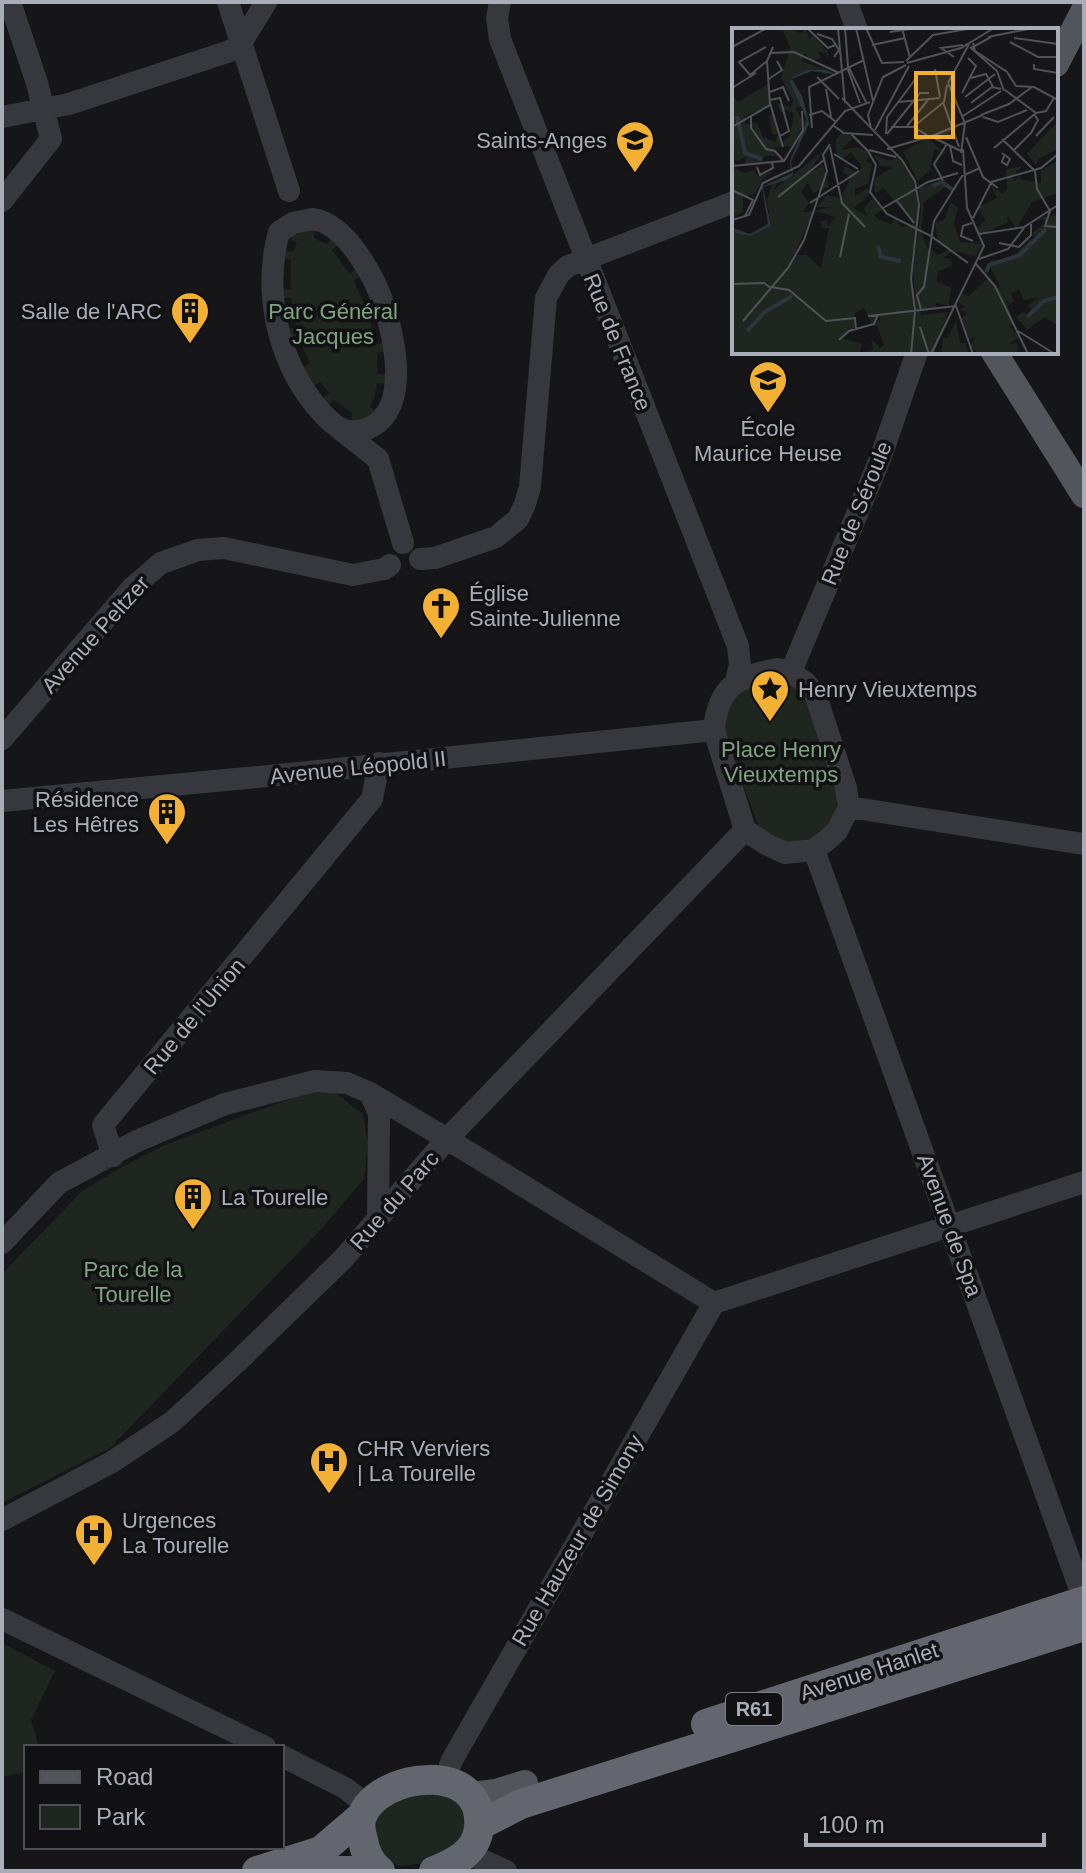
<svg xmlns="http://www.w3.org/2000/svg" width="1086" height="1873" font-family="Arial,sans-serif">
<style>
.green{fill:#1e261f}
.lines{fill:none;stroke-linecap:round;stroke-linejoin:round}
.minor{stroke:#37383d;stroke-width:22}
.major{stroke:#53555c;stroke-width:26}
.highway{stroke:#63666e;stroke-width:30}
.labels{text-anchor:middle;stroke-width:7;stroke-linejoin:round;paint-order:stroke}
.shield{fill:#111113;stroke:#7b7e86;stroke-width:2}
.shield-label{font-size:20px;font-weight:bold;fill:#a8adb8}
.poi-label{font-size:22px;fill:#a8adb8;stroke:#111113;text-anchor:start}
.park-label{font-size:22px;fill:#7fa381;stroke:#111113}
.street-label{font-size:22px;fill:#a8adb8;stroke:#111113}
.inset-river{fill:none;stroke:#2c353c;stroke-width:4}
.inset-road{fill:none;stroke:#505258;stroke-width:2}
.view{fill:#f2b134;fill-opacity:0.15;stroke:#f2b134;stroke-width:4}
.inset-edge{fill:none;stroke:#a8adb8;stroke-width:4}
</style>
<rect width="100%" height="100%" fill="#161618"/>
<path class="green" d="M315,226L314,238L326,244L335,236L340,242L332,250L349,273L360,268L364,274L354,281L364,303L375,299L382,317L370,321L375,344L387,342L388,351L377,353V374L389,375L388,384L377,383L374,399L370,406L379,415L351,425L352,413L334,400L325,407L320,400L329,393L320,382L310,387L300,369L310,363L301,344L292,348L285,330L296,327L291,298H279L278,290L290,289L291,260L279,257L281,250L293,252L297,244L288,236Z
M778,680L793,685L807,697L839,798L829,827L817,838L801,843L784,841L759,827L724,735L729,703L742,689L759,681Z
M333,1091L363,1114L368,1144L364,1179L323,1227L110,1448L2,1503V1274L82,1191L118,1169L165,1145L243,1116L308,1093Z
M2,1643L55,1671L31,1720L39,1747H26V1772L2,1777Z
M400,1794L458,1796L469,1829L453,1852L418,1864L399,1866L383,1859C369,1820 366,1819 400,1794Z"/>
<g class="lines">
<path class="minor" d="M228,2L289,191
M500,2L497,18L500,39L738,646L740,664L736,681
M847,2L857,30
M2,117L69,104L230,51L240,45L266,2
M2,201L51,139L37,83L10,2
M312,219C340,222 362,258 374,281C391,316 415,405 371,427C363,431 351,433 342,429C332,425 322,413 315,405C277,357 263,291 279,232L293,223Z
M340,429L378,459L403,543
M420,559L435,558L496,537L518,519L525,504L530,487L546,298L559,274L568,266L734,202
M777,669L791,672L806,683L816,696L846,788L849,807L837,831L827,840L814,850L785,853L766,844L745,830L714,730C718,686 737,677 777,669Z
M791,672L880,459L917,352
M2,739L133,587L161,563L198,550L224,548L353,575L384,569L390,565
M2,801L289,774L714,730
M849,807L1084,844
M814,850L1084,1600
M370,1093L379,1114L378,1217
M113,1156L103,1125L372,799L379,763
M2,1243L59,1183L137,1141L225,1104L315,1081L347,1083L370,1093L447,1139L714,1303
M714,1303L1084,1182
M2,1520L112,1462L172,1422L237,1362L343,1259L447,1139L745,830
M2,1619L265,1747
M282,1756L345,1788L368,1806
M445,1780L452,1760L714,1303
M467,1853L506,1871"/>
<path class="major" d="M1056,64L1084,10
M994,352L1084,495
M471,1795L496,1792L525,1783"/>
<path class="highway" d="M706,1724L1084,1601
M480,1825L521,1804L1084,1626
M257,1871L321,1851L362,1816
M323,1871H357
M380,1871C370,1863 365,1853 363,1840C361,1833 359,1823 362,1816C379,1772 485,1760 479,1827C477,1852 455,1863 434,1871"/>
</g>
<defs>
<symbol id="school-pin" viewBox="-11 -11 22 30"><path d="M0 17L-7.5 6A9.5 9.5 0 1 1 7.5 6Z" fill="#f2b134" stroke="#111113"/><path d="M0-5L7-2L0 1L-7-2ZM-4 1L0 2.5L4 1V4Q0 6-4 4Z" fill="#111"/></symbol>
<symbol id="building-pin" viewBox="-11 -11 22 30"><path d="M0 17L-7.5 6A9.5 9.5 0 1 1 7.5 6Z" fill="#f2b134" stroke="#111113"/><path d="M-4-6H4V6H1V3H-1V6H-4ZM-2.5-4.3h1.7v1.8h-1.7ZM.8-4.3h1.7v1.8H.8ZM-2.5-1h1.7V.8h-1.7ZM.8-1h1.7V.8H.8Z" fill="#111"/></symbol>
<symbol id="church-pin" viewBox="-11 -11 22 30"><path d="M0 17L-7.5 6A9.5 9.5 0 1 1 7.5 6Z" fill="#f2b134" stroke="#111113"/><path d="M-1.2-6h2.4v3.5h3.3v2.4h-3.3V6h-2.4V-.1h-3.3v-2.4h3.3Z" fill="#111"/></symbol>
<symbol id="sight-pin" viewBox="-11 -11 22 30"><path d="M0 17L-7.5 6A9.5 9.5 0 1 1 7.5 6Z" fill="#f2b134" stroke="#111113"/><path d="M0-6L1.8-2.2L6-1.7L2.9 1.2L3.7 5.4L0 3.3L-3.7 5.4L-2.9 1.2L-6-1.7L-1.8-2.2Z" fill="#111"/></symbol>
<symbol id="hospital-pin" viewBox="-11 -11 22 30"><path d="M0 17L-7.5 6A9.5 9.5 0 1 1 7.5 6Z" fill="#f2b134" stroke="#111113"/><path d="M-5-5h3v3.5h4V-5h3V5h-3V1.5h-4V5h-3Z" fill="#111"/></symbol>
</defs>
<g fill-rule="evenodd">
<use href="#school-pin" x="613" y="118" width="44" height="60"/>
<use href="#building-pin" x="168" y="289" width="44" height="60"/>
<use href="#school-pin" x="746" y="358" width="44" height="60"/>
<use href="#church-pin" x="419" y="584" width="44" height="60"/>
<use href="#sight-pin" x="748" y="667" width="44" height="60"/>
<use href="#building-pin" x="145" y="790" width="44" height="60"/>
<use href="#building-pin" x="171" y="1175" width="44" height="60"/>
<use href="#hospital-pin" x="307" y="1439" width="44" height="60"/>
<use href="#hospital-pin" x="72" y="1511" width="44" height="60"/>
</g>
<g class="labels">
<rect class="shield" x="726" y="1693" width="56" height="32" rx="6"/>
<g class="shield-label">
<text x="754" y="1716">R61</text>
</g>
<g class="poi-label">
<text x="607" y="148" text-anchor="end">Saints-Anges</text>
<text x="162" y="319" text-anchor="end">Salle de l'ARC</text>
<text x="768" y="436" text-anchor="middle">École<tspan x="768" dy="25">Maurice Heuse</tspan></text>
<text x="469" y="601">Église<tspan x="469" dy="25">Sainte-Julienne</tspan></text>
<text x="798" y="697">Henry Vieuxtemps</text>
<text x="139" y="807" text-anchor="end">Résidence<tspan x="139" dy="25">Les Hêtres</tspan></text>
<text x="221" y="1205">La Tourelle</text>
<text x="357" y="1456">CHR Verviers<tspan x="357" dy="25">| La Tourelle</tspan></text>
<text x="122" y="1528">Urgences<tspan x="122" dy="25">La Tourelle</tspan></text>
</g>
<g class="park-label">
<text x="333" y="319">Parc Général<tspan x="333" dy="25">Jacques</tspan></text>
<text x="781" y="757">Place Henry<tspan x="781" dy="25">Vieuxtemps</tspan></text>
<text x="133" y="1277">Parc de la<tspan x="133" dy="25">Tourelle</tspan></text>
</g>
<g class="street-label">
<text transform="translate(618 342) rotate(68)" y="8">Rue de France</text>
<text transform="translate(856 513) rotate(-68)" y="8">Rue de Séroule</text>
<text transform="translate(95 634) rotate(-48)" y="8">Avenue Peltzer</text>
<text transform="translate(358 767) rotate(-6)" y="8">Avenue Léopold II</text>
<text transform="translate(194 1016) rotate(-50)" y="8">Rue de l'Union</text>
<text transform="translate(394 1200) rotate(-49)" y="8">Rue du Parc</text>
<text transform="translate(950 1225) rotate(70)" y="8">Avenue de Spa</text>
<text transform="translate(577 1540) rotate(-60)" y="8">Rue Hauzeur de Simony</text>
<text transform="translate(869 1671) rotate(-18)" y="8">Avenue Hanlet</text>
</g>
</g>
<g transform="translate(732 28)">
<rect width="326" height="326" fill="#161618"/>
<path d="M50,0H68L62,3L69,5L74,0L77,11L81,8L96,24L95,33L94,25L86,24L89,29L80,33L72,25L70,33L98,43L74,42L59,51L68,68L74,87L75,92L76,96L71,104L74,87L71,79H63L72,96L60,118L42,119L46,128H32L30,135L13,137L15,128L3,134L0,69L7,74L37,55L38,77L12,89L14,96L25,95L31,109L43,114L46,106H40L37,88L41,85L49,115L58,108L62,86L54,81L50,85L44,75L59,79L61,72L49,50L58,20ZM326,93V121L308,130L304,137L295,126ZM110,104L121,110L109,122L125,119L157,133L166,129L181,150L186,179L178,250L185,293L181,246L189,182L187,160L212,152L216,157L192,174L189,205L195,219L206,227L216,222L206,213L203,194L212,192L219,174L226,180L222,195L228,214L251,216L243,228L221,223L211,230L219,231L220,238L206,243L205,254L219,259L217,278L204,275V280L188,282L189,287L216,284L202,326H0V203L19,208L39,198L35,171L40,158L34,156L54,150L46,154L42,162L91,123L76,146L91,137L97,159L81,165L76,154L69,164L77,175L71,184L82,183L56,240L65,227H75L89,241L97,200H90L88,194L94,192L96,198L104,189L82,183L99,179H85L95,167L109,170L119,148L111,145L112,138L126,145L130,139L119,124L110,132L105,128L103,113ZM141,125L148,138L160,139L142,151L143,166L151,160L181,194L178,198L170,199L163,191L159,196L147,192L142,187L152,181L141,170L132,180L135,188L122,180L138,166L136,160L123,168V161L136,156L140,136L134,133ZM132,280L140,296L146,288L149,292L136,298H145L152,317L148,320L139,310L141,322L128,325L130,316L109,310L124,300L123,285ZM195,110L214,125L209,128L210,124L202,121L198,142L186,153L171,124ZM326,132V165L300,174L284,201L275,187L276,194L249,207L244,201L254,192L245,180L265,170L258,157L271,166L275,162L274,141L291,138L280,148L283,153L288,147V151L309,155V143ZM0,139L12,145L22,142L26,149L45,142L31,150L23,166L11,169V184L0,190ZM326,181V298L313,289L291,305L295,301L284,289L291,284L296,288L301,282L296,278L306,269L292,272L287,261L279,266L282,273L277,277L271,264L282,297L277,298L288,309L277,316L286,315L285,326H246L238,317L244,309L237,311L229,290L236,285L226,281L233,280L227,274L231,265L237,268L256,250L269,262L258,238L257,244L253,245L258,233L280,231L296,212L304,211L300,205L313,195L310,189L324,188ZM224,293L228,315H233L237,326H209L211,309L215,311Z" fill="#1e261f" fill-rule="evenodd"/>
<path d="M74,42H93L106,47L80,43L60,51L70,68L75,85L77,96L59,134L61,147L54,152L31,159L39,198L19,208L4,205L0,200L18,206L36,196L30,159L60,145L58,136L59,130L75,92L58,54L61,49Z" fill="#2c353c"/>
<path class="inset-river" d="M5,88L13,125L30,131M200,158L210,154L221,162M146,218L149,229L169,233M254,244L257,237L288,227L314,201M295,289L312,273L326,269M15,303L33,284L60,268"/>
<path class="inset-road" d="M75,0L96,20L103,17M106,0L113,75M113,0L116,38L134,74M124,0L141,73M134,0L150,35L172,34M170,0L178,30M158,4L184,0M85,6L100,11L107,22L102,29M256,9L301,0M259,9L239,20L265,43L272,63M282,10L326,16M278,14L306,29H326M241,15L243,23L275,44L284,58L302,59L326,72M140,17L173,10M0,19L33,1M34,19L7,34L18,47L35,33M39,25L62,24L107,45M222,29L209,20L231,17M174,33L201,7L241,0M175,35L229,20L262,0M302,36V41L326,45M115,39L128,75M203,41L208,69M85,49L107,71M239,50L254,46L261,59M37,51L50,42L45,33M216,55L233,95L229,125M216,55L237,16M0,60L24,45M94,61L99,89M273,62L304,85L314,83L322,70M38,64L51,59L57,73M230,65L244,38L236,30M233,69L263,46M110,70L170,132L183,153L187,177L179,251L183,282M38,72L48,70L57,103L48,108M141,74L151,49L174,37M167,74L208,70M211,74L227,119M38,75L51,119M239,75L260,59L269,61M38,77L35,33L41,19M77,87L90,83L104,94M249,87L277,76L300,59M231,88L269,63M19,89V100L34,121L43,123L51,132M251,89L266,94L295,82M102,98L112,105L141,107M175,98L196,72M0,99L38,77M159,99H181L195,107M181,99L212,74L215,57M80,100L77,59L132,32M139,100L136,87L141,74M143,102L177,38M119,106L136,123M154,106L155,89L185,49M155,106L188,65H197M200,108L251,87M304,108L322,89M200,109L229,123M234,109L251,149L266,160M270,111L303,143L305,161L318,183L313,198L326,199M218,118L221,133L230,137M98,119L110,175L133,199M262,120L304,85M155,121L200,108H196M137,122L164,129M136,123L144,137L138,164L155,186L199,208L236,235M281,123L299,105L306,92L302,86M270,125L278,131L275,137L270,134L272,128M102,126L126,141M0,138L52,133L71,102L70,83M25,139L28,147L41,140L40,133M211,152L202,136L215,116M259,154L309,140L326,126M0,162L21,172L13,188M46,169L92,132M165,173L182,195M78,175L127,143M151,180L196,154L226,145M241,190L259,155M0,192L17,187L31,155L67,138L113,83L138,74M240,195L231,198L229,208L241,213M247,206L292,199L326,177M267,215L287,219L299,207V196M108,229L117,186M247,231L276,221L292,200M244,236L263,258L296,326M0,256L32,255L39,260M39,259L57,262L94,293L123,290L124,301M189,282L185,267L192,259L202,193L230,148L248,140M136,288L224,278L241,326M11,293L56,240L72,212L95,143L91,127L98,116M188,299L197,326M286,303L323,326M107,312L117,303L142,296L146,287M179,326L183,283M199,326L252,218L235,180L231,121"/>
<path class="view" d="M184,45H221V109H184Z"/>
<rect width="326" height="326" class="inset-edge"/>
</g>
<rect width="1086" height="1873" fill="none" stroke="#a8adb8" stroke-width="8"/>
<rect x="24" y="1745" width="260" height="104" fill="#111113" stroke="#4d4f55" stroke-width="2"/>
<rect x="40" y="1771" width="40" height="12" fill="#53555c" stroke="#4d4f55" stroke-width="2"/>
<text x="96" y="1785" font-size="24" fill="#a8adb8">Road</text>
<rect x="40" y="1805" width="40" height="24" fill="#1e261f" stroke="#4d4f55" stroke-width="2"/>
<text x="96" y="1825" font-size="24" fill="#a8adb8">Park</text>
<path d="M806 1833v12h238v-12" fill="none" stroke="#a8adb8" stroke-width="4"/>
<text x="818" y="1833" font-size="24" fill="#a8adb8" stroke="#111113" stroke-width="6" paint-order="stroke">100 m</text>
</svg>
